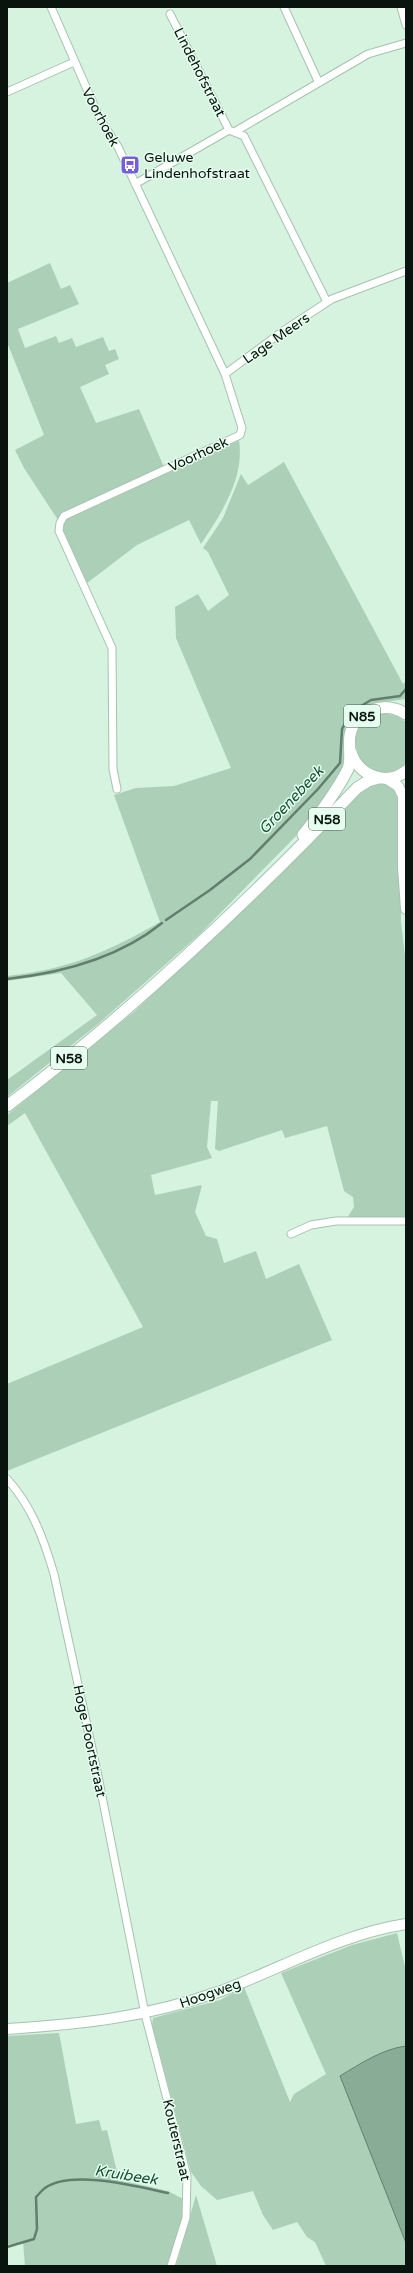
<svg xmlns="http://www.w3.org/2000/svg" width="413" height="2273" font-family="'Varela Round',sans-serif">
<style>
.green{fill:#accfb8}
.water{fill:#88ac95;stroke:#627e6c}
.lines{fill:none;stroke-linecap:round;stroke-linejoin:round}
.stream{stroke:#627e6c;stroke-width:2.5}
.street-casing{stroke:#a6c2b0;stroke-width:9}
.secondary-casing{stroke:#a6c2b0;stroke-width:12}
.primary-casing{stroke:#a6c2b0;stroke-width:13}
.street{stroke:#fff;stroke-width:7}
.secondary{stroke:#fff;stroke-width:10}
.primary{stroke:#fff;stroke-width:11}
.labels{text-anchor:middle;stroke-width:3;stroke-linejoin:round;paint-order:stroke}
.shield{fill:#e6feef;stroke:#4c5a52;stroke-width:1}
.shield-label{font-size:13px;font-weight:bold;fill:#0a140e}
.street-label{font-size:14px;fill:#0a140e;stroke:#e6feef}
.poi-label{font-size:14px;fill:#0a140e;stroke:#e6feef;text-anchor:start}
.water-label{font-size:15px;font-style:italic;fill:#165334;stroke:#e6feef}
</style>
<rect width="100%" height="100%" fill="#d5f3df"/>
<path class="green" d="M50,263L61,289L70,285L79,304L18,329L25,348L56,336L59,343L72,338L76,347L103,337L109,351L115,349L119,359L105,365L109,374L80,387L96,423L139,409L164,467L67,510L58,520L24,468L15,450L44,435L7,342V283Z
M239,440C245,478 221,514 201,544L189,520L137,545L87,583L63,533L64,523L67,519Z
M284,462L403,684L406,681V699L375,703L360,710L353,717L342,769L311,817L295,837L201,933L98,1024L7,1097V1080L97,1015L61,973L7,981V976C70,969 105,953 160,922L114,795L136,788L174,786L231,768L176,638L175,607L198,594L208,611L229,595L208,552L203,548L223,518L241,474L248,485Z
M385,713L397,716L406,722V763C363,801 329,717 385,713Z
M380,783C392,786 397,790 401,802V922L406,964V1218H347L354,1207L353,1197L344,1191L327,1126L285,1138L282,1130L219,1151L215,1149L218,1101H211L207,1147L212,1158L151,1175L155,1195L202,1185L195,1212L206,1236L217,1239L224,1263L256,1251L266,1279L299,1264L332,1340L7,1471V1384L143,1327L25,1113L7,1126V1115L135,1011L287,867L368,785Z
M397,1933L406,1971V2046C382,2049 360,2064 340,2076L406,2243V2266H326L315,2242L307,2237L297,2222L273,2230L263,2215L253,2191L217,2200L201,2186L191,2172L152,2025L153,2018L220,2000L244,1987L290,2102L294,2094L326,2074L281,1973L352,1945Z
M59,2033L76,2124L99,2120L102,2131L107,2130L119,2180L168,2191L183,2199L181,2228L168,2266H25L23,2242L7,2245V2036Z
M196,2195L217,2266H176Z"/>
<path class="water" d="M406,2046V2243L340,2076C360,2064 382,2049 406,2046Z"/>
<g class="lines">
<path class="stream" d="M166,920L210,890L250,859L318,789L340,763L342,729L351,712L371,700L400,696L406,689
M7,979C61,973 119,958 162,923
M7,2247L34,2239L37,2229L36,2197C39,2194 42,2190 45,2188C71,2169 139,2187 168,2193"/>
<defs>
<path id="street" d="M51,7L100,119L118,147L225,374L242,428L240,435L64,516L60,523L59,531L112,648L113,769L117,789
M284,7L318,81
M401,7L406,25
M7,92L74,62
M229,130L244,136L327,302
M236,131L368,54L406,43
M135,184L229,130L170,14
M225,374L283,331L332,299L406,271
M291,1234L311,1225L336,1221H406
M7,1479C32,1506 44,1540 54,1574L98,1776L145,2014L187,2176L186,2218L171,2266"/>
<path id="secondary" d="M387,779L398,786L403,796V867L406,909
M7,2029C83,2024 148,2017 221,1991C282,1968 341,1934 406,1924"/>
<path id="primary" d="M351,752C358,775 386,787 406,771
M303,835C319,815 336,793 348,769C352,759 348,746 350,735C355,710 386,700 406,714
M7,1106C133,1011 248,902 357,788L368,781L379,778"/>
</defs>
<use href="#street" class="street-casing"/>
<use href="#secondary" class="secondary-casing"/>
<use href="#primary" class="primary-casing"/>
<use href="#street" class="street"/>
<use href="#secondary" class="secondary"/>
<use href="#primary" class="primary"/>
</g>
<defs>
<symbol id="bus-square" viewBox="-11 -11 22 22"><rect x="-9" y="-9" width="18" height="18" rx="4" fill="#765ed9" stroke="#e6feef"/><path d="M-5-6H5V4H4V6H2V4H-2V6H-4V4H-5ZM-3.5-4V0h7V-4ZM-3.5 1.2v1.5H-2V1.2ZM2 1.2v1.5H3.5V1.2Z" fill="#fff"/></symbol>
</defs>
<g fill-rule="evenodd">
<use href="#bus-square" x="119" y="154" width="22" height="22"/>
</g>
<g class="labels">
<g class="shield">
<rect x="344" y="705" width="36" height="22" rx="3"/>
<rect x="309" y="808" width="36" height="22" rx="3"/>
<rect x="51" y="1047" width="36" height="22" rx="3"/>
</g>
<g class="shield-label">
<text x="362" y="721">N85</text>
<text x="327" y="824">N58</text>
<text x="69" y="1063">N58</text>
</g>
<g class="street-label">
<text transform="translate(200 72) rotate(63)" y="5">Lindehofstraat</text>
<text transform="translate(101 117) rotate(62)" y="5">Voorhoek</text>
<text transform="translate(276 338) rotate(-35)" y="5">Lage Meers</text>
<text transform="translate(198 454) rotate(-25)" y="5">Voorhoek</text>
<text transform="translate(90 1741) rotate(78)" y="5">Hoge Poortstraat</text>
<text transform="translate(210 1993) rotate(-19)" y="5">Hoogweg</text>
<text transform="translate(177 2140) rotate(77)" y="5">Kouterstraat</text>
</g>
<g class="poi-label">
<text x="144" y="162">Geluwe<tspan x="144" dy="16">Lindenhofstraat</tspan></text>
</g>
<g class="water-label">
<text transform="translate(291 800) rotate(-47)" y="5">Groenebeek</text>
<text transform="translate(126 2175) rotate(9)" y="5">Kruibeek</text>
</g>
</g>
<rect width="413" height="2273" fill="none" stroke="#0a140e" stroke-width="16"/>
</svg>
